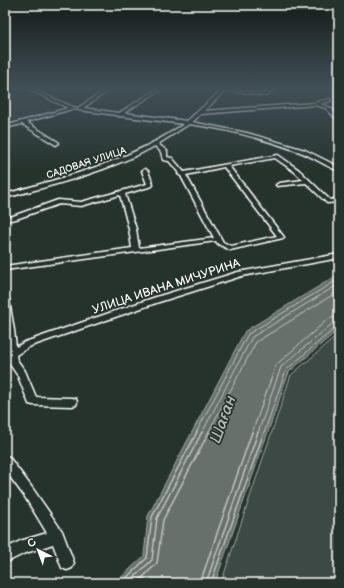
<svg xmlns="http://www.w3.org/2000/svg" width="344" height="588" font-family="'Balsamiq Sans',sans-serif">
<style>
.built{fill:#333f3a}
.green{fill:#3e4944;stroke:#9ea4a2}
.water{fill:#67706c;stroke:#a4a9a7}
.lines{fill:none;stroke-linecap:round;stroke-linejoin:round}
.shore-far1{stroke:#c2c6c4;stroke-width:1}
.shore{stroke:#c2c6c4;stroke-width:1.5}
.minor-casing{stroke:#fff;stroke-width:3}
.minor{fill:#26332d;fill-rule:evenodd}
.labels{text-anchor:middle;stroke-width:3.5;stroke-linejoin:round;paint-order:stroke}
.far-street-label{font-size:10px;fill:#fff;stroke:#26332d}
.street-label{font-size:12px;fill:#fff;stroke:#26332d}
.near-water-label{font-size:16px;font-style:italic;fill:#b3b8b6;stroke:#26332d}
</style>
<rect width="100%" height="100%" fill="#26332d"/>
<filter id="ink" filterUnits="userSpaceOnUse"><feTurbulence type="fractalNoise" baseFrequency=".025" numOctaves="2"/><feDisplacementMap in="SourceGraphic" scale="8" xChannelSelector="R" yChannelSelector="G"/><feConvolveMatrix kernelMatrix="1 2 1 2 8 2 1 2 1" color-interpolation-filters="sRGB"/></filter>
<g filter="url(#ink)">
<path class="built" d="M5,88H12L58,109L5,125Z"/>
<path class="green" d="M339,334V583H221L291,375Z"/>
<path class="water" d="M339,275V329L289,372L215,583H115L144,556L148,516L245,331L336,276Z"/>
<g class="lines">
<path class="shore-far1" d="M196,433L248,334L339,279
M202,433L252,337L339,284
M208,433L256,342L339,291
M252,433L276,365L328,319L339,316
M258,433L281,367L332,324L339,322
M264,433L286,370L335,328L339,327"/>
<path class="shore" d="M121,583L147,558L152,517L197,432
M128,583L152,560L157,518L202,432
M137,583L157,563L163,520L209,432
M200,583L252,432
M206,583L258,432
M211,583L264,432"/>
<defs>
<path id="minor" d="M26,88H30L73,107L78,108L108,88H112L83,108L119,113L159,88H163L124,113L187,121L224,88L265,94L272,88H276L266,96L226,90L204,111L314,103L330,99V101L320,104C329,106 339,112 339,122L326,108L315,105L201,114L192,122L247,133L305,150L339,167V171C325,166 314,157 300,152C265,139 227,129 189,124L158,144L167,151V157L172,158L184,172L278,155L299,170L330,200L339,198V202L327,203L306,183L277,186L276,185L279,183L303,180L295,172L275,158L229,166L283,236L284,237L283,238L230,250L218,244L216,241L5,270V266L132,248L129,229L120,195L81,206L59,204L16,219L5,221V217L13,216L58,200L81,202L147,184L142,171L145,169L148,171L153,185L152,186L125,194L136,229L139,248L214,238L181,176L178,174L179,173L169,161L163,160L161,152L155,146C110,171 54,185 5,198V194C69,176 128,162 184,124L120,116H118L116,115L72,109L26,122L58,142L59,143L56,145L22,124L5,128V126L68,108ZM224,167L277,236L231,246L223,242L186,175Z
M339,254V258L242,276L159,302L31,346L16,355L17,360L25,371L36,397L72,398L76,399L77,402L76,405L72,406L33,405L29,404L18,376L7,360L5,361V353L7,352L5,297L9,300L14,330L16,347L25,342L153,298L238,272Z
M5,456L9,457L33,489L62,531L74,563L72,568L67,570L62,568L53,544L23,554L5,563V549L20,541L47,533L25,497L5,470Z"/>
</defs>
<use href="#minor" class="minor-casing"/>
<use href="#minor" class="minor"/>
</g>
</g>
<linearGradient id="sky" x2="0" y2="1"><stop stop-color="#151c19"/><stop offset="0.52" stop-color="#415057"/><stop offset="1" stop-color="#415057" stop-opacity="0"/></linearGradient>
<rect width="344" height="170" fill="url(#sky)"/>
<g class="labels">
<g class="far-street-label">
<text transform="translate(86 162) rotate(-18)" y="4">САДОВАЯ УЛИЦА</text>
</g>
<g class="street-label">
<text transform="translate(166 286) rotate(-18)" y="4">УЛИЦА ИВАНА МИЧУРИНА</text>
</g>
<g class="near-water-label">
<text transform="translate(222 419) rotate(-70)" y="6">Шаған</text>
</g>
</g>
<rect width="344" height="588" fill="none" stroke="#26332d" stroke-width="20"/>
<rect x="10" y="10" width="324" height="568" fill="none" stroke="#fff" stroke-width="1.5" filter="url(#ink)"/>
<g transform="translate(38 550) rotate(318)" stroke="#26332d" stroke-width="3" paint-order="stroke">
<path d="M0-3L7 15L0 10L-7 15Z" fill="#ffffff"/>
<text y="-6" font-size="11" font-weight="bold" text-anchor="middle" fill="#ffffff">С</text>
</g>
</svg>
